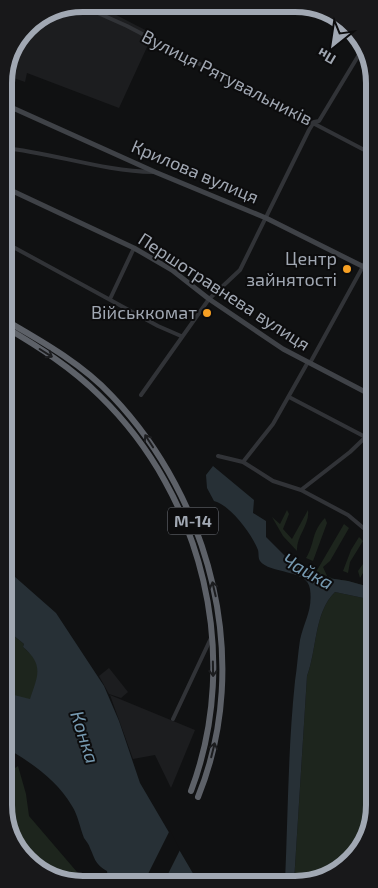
<svg xmlns="http://www.w3.org/2000/svg" width="378" height="888" font-family="'Exo 2',sans-serif">
<style>
.built{fill:#1c1d1f}
.green{fill:#1d251d}
.water{fill:#273036}
.pier{fill:#101112}
.lines{fill:none;stroke-linecap:round;stroke-linejoin:round}
.street{stroke:#313337;stroke-width:4}
.secondary{stroke:#3f4247;stroke-width:5}
.highway{stroke:#5d6168;stroke-width:6}
.oneway{stroke:#1c1d1f}
.poi-dot{fill:#f7a023;stroke:#0c0c0d;stroke-width:2}
.labels{text-anchor:middle;stroke-width:4;stroke-linejoin:round;paint-order:stroke}
.shield{fill:#0c0c0d;stroke:#747981;stroke-width:1}
.shield-label{font-size:16px;font-weight:bold;fill:#a1a8b3}
.street-label{font-size:18px;fill:#a1a8b3;stroke:#0c0c0d}
.poi-label{font-size:18px;fill:#a1a8b3;stroke:#0c0c0d;text-anchor:end}
.water-label{font-size:19px;font-style:italic;fill:#7699b0;stroke:#0c0c0d}
.rim{fill:none;stroke:#a1a8b3;stroke-width:6}
</style>
<rect width="100%" height="100%" fill="#101112"/>
<path class="built" d="M83,4H95L153,34L119,108L27,73L25,82L5,75L31,24Z
M109,668L128,692L121,698L109,694L99,676Z
M110,695L195,730L171,788L155,755L133,759Z"/>
<path class="green" d="M287,510L289,514L283,529L292,539L308,510C310,525 296,536 297,551L283,536L272,517L280,524Z
M325,518L327,523L313,561L306,558C315,544 311,532 325,518Z
M344,524L349,528L330,561L323,567L328,578L348,581L373,588V594L316,572Z
M359,537L363,541L350,562L348,573L343,571L351,550Z
M372,544L373,556L360,578L358,571L368,557Z
M335,592L373,600L374,810L355,857L315,882H294L307,676C317,650 314,612 335,592Z
M6,625L8,631L24,644L23,647L34,657L53,708L6,714Z
M18,766L26,794L29,816L77,872L90,883H68L31,864L6,825V774Z"/>
<path class="water" d="M213,466L254,500L253,513L266,521V537L287,558L328,578L348,581L373,588V600L335,592C314,612 317,650 307,676L294,882H285C288,815 288,748 295,681C297,668 298,653 300,640C304,621 313,610 310,589C308,569 269,574 260,561C258,558 259,554 258,550C252,534 230,505 214,501L207,488L206,475Z
M6,569L56,613L104,686L119,721L140,783L198,882L114,883L108,880L107,871C95,864 95,859 90,848C89,844 86,841 84,838C80,828 78,815 72,806C58,782 36,766 13,752L6,760V693L30,699C38,675 44,665 23,647L24,644L8,631L6,625Z"/>
<path class="pier" d="M170,830L180,850L164,882H144Z"/>
<g class="lines">
<path class="street" d="M80,5L127,26L372,154
M4,148C54,153 102,171 153,172
M4,242L158,326L181,336
M110,299L134,248
M310,363L372,250
M141,395L209,299L240,270L309,130L314,122L319,121L363,48
M289,397L373,441
M218,456L243,462L273,481L301,490L348,515L373,536
M243,462L273,424L308,362
M301,490L350,452L373,430
M173,719L211,638"/>
<path class="secondary" d="M4,104L155,172L266,218L372,271
M4,187L134,248L172,270L209,299L283,349L373,396"/>
<path class="highway" d="M5,320C43,342 82,364 112,396C211,500 253,662 198,797
M5,327C39,347 72,368 100,396C203,496 242,656 191,791"/>
</g>
<defs><path id="oneway-shaft" d="M-6 0H5M1.5-3L5.5 0L1.5 3" fill="none" stroke-width="1.6" stroke-linecap="round" stroke-linejoin="round" transform="scale(1.25)"/></defs>
<g class="oneway">
<use href="#oneway-shaft" transform="translate(46 353) rotate(32)"/>
<use href="#oneway-shaft" transform="translate(149 441) rotate(-123)"/>
<use href="#oneway-shaft" transform="translate(214 589) rotate(-103)"/>
<use href="#oneway-shaft" transform="translate(213 669) rotate(89)"/>
<use href="#oneway-shaft" transform="translate(213 750) rotate(-76)"/>
</g>
<g class="poi-dot">
<circle cx="347" cy="269" r="5"/>
<circle cx="207" cy="313" r="5"/>
</g>
<g class="labels">
<rect class="shield" x="168" y="507.5" width="50" height="27" rx="4"/>
<g class="shield-label">
<text x="193" y="527">М-14</text>
</g>
<g class="street-label">
<text transform="translate(227 78) rotate(27)" y="6">Вулиця Рятувальників</text>
<text transform="translate(195 172) rotate(23)" y="6">Крилова вулиця</text>
<text transform="translate(224 292) rotate(33)" y="6">Першотравнева вулиця</text>
</g>
<g class="poi-label">
<text x="337" y="265">Центр<tspan x="337" dy="21">зайнятості</tspan></text>
<text x="197" y="319">Військкомат</text>
</g>
<g class="water-label">
<text transform="translate(308 571) rotate(29)" y="7">Чайка</text>
<text transform="translate(85 737) rotate(72)" y="7">Конка</text>
</g>
</g>
<path d="M0 0H378V888H0ZM83 12H295A71 71 0 0 1 366 83V805A71 71 0 0 1 295 876H83A71 71 0 0 1 12 805V83A71 71 0 0 1 83 12Z" fill="#18181a" fill-rule="evenodd"/>
<path class="rim" d="M83 12H295A71 71 0 0 1 366 83V805A71 71 0 0 1 295 876H83A71 71 0 0 1 12 805V83A71 71 0 0 1 83 12Z"/>
<g transform="translate(333 45) rotate(210)" stroke="#0c0c0d" stroke-width="4" paint-order="stroke">
<path d="M0-4L9 19L0 12L-9 19Z" fill="#a1a8b3"/>
<text y="-8" font-size="14" font-weight="bold" text-anchor="middle" fill="#a1a8b3">Пн</text>
</g>
</svg>
